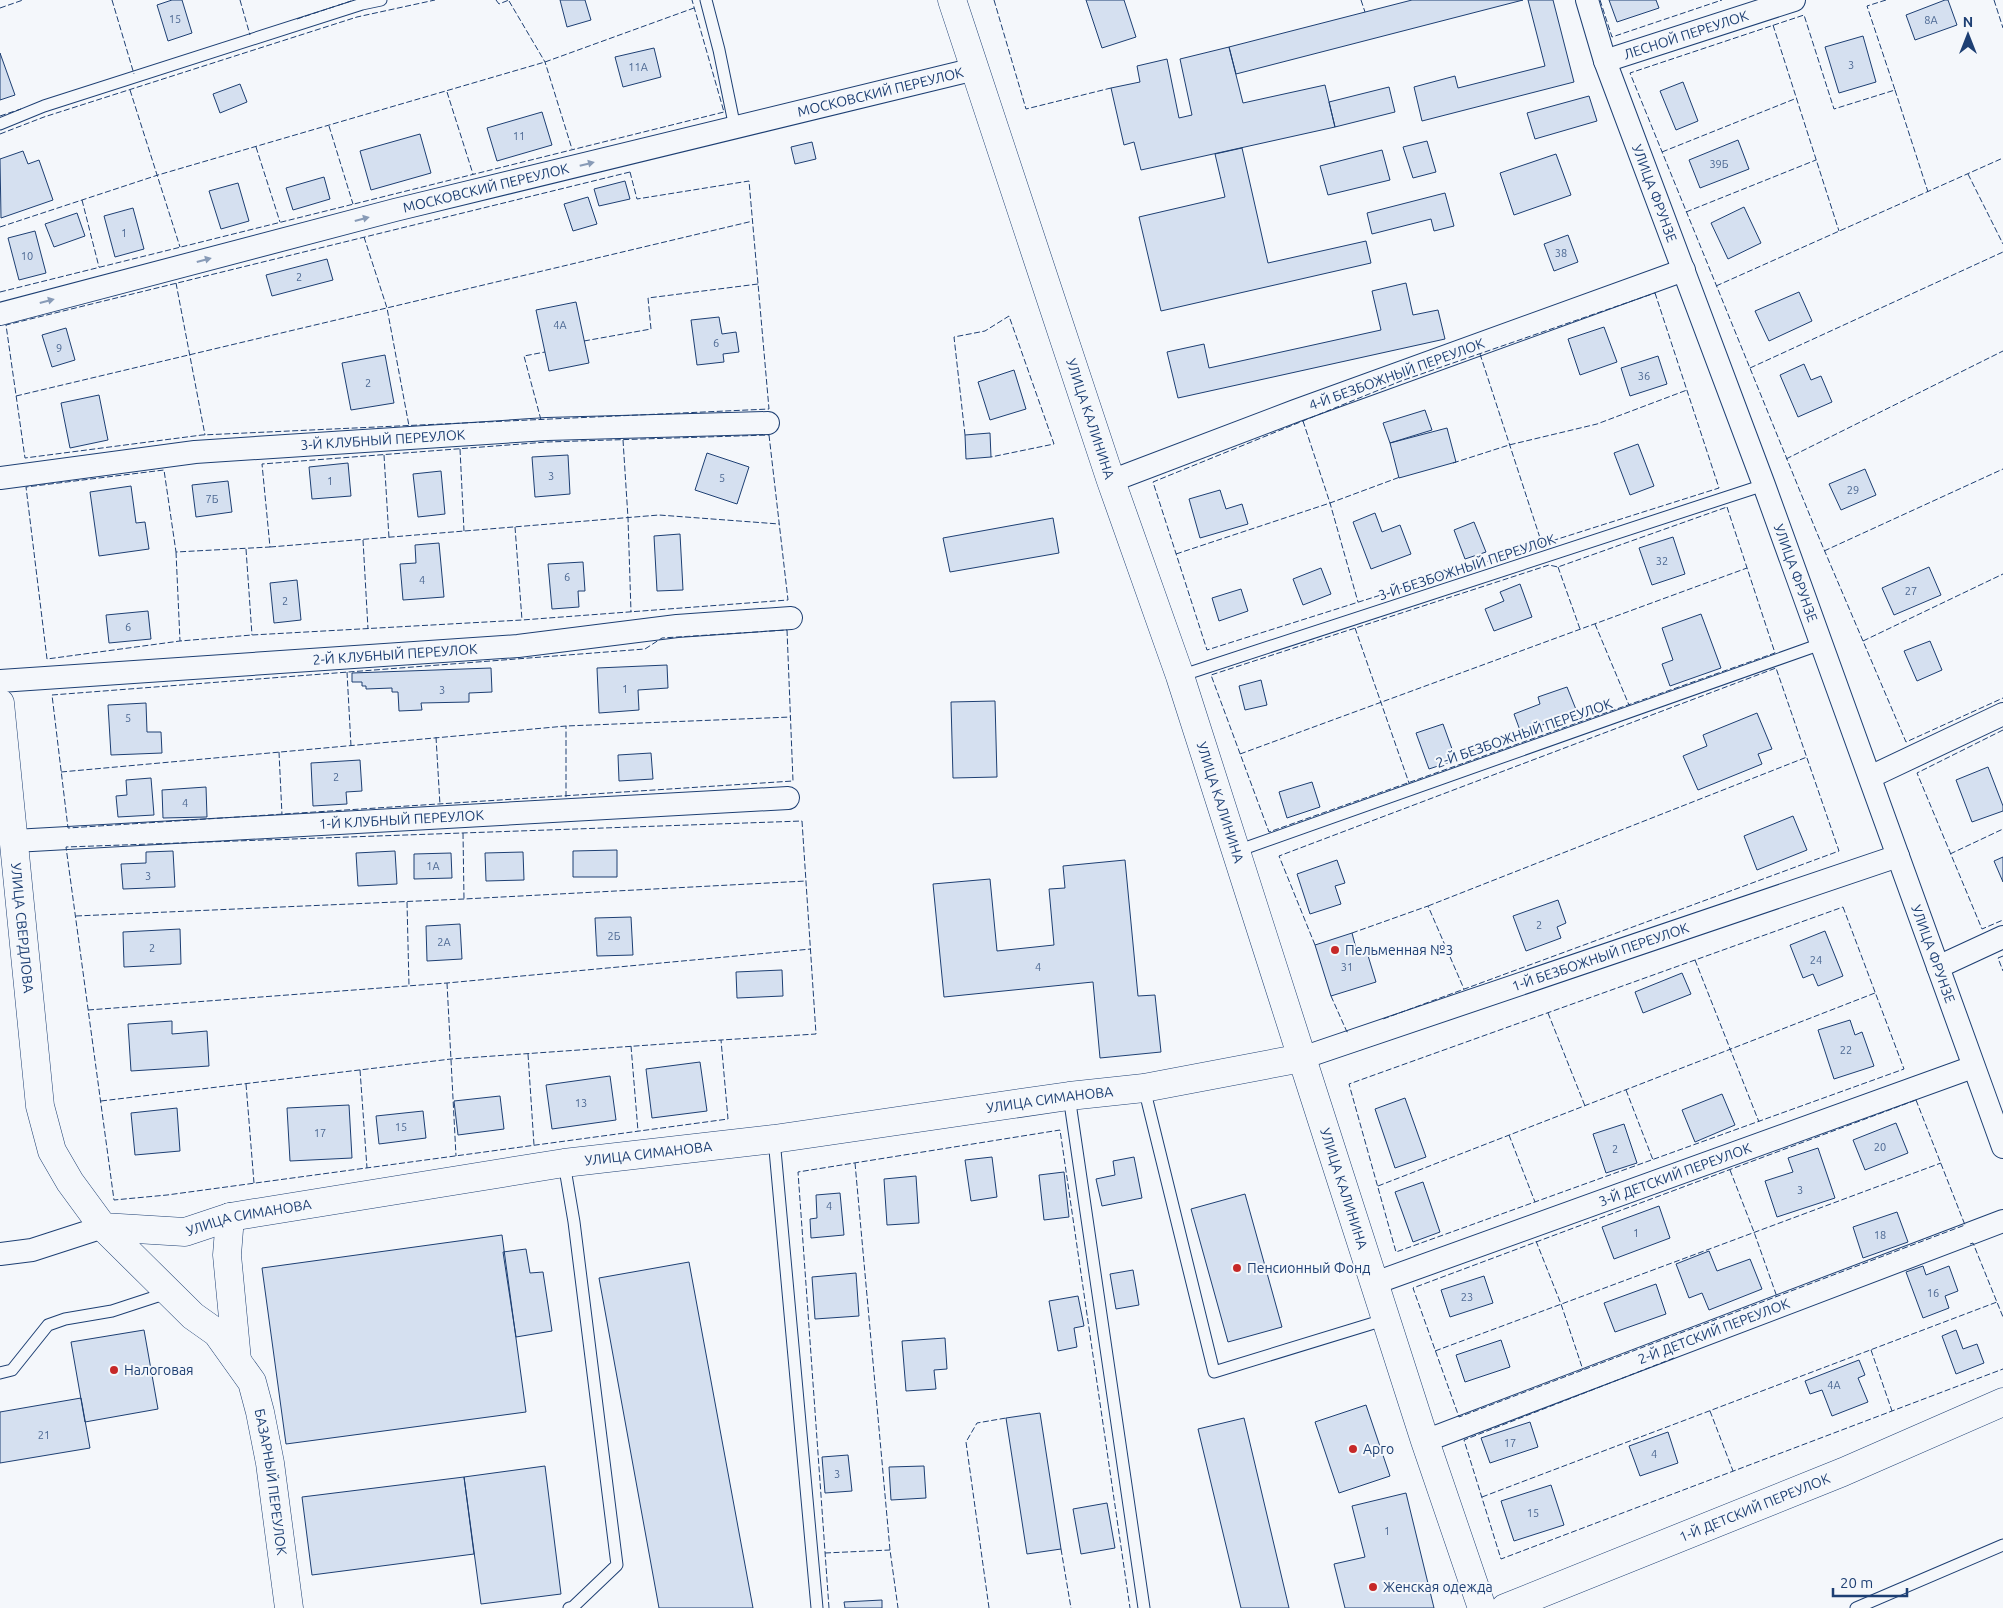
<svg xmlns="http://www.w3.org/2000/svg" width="2003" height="1608" font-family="Ubuntu,sans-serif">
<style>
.building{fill:#d5e0f0;stroke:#1d3f73}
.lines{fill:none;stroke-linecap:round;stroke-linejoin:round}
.service-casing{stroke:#1d3f73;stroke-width:13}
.minor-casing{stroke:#1d3f73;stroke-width:24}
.tertiary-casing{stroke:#1d3f73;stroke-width:29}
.secondary-casing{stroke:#1d3f73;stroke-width:29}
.primary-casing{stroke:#1d3f73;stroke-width:29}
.service{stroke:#f4f7fb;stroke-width:11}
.minor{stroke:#f4f7fb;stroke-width:22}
.tertiary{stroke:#f4f7fb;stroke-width:28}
.secondary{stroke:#f4f7fb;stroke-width:28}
.primary{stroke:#f4f7fb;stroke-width:28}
.fence{stroke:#1d3f73;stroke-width:1;stroke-dasharray:6 2.5;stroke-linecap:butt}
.oneway{fill:#889bb7}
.poi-dot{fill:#c62828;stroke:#f4f7fb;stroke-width:2}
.labels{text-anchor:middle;stroke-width:4;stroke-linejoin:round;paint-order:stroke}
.number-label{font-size:11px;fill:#4b6792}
.street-label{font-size:14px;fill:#1d3f73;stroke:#f4f7fb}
.poi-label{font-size:14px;fill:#1d3f73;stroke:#f4f7fb;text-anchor:start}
</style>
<rect width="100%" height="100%" fill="#f4f7fb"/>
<path class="building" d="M172,0H182L192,33L168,41L157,5Z
M560,0H585L591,20L567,27Z
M1086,0H1124L1136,37L1102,48Z
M1412,0H1523L1236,74L1229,47Z
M1528,0H1553L1574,82L1422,121L1414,87L1455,76L1458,88L1545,66Z
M1609,0H1656L1659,8L1617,22Z
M1945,0H1948L1957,25L1915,40L1906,15Z
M1863,36L1876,82L1839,93L1825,47Z
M1229,47L1243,103L1325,85L1335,127L1141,170L1134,142L1124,145L1111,88L1140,82L1137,66L1167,59L1179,118L1192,115L1180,59Z
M654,48L661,77L623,87L615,57Z
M0,53L15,95L0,100Z
M1683,82L1698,121L1676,130L1660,91Z
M240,84L247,102L220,113L213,94Z
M1389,87L1395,112L1335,127L1329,102Z
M1589,96L1597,121L1535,139L1527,113Z
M542,112L552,145L497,161L487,128Z
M420,134L431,173L371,190L360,151Z
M1738,140L1749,169L1700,188L1689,160Z
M1427,141L1436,172L1413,178L1403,147Z
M812,142L816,159L795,164L791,147Z
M1242,148L1268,263L1366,241L1371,263L1161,311L1139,217L1225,197L1215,154Z
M1382,150L1390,180L1328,195L1320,166Z
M23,151L28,164L39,160L53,200L1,218L0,159Z
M1556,154L1571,195L1514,215L1500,173Z
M324,177L330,199L293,210L286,188Z
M625,181L630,199L599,206L594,189Z
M238,183L249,221L221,229L209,191Z
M1445,193L1454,226L1434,231L1431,219L1372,234L1367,213Z
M588,197L597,224L573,231L564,204Z
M1744,207L1761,243L1728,259L1711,223Z
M133,208L144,249L115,257L104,216Z
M77,213L85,236L54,247L45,224Z
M35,231L46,273L19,280L8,238Z
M1568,235L1578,262L1554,271L1544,244Z
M327,259L333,280L272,296L266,275Z
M1406,283L1413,315L1438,310L1445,339L1178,398L1167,352L1204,344L1209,368L1381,330L1372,291Z
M1799,292L1812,321L1769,341L1755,311Z
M576,302L589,363L549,371L536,310Z
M719,317L722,334L736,332L739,352L723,354L724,362L697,365L691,320Z
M1604,327L1617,362L1580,375L1568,339Z
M66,328L75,360L52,367L42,335Z
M385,355L394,403L351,410L342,363Z
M1658,356L1667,384L1630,396L1621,368Z
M1804,364L1811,380L1821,376L1832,402L1798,417L1780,375Z
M1014,370L1026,409L990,420L978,382Z
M99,395L108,440L70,448L61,403Z
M1425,410L1432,430L1390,443L1383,423Z
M1447,428L1456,462L1399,478L1390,443Z
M990,433L991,457L966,459L965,435Z
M1638,444L1654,486L1630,495L1614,453Z
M707,453L749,467L737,504L695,490Z
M568,455L570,494L535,497L532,457Z
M348,463L351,496L312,499L309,467Z
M1865,469L1876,495L1841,510L1829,484Z
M441,471L445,514L418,517L413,474Z
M228,481L232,512L196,517L192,485Z
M131,486L136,523L145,522L149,549L99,556L90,492Z
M1220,490L1226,509L1242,504L1248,524L1200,538L1189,499Z
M1375,513L1382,532L1400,525L1411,554L1371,569L1353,522Z
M1053,518L1059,553L950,572L943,538Z
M1474,522L1486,552L1465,559L1454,530Z
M680,534L683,590L657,591L654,536Z
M1673,537L1685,574L1652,585L1639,548Z
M439,543L444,597L403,600L400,564L416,563L415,545Z
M583,562L585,591H578L579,607L552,609L548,564Z
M1929,567L1941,595L1894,615L1882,588Z
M1321,568L1331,594L1303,605L1293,579Z
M297,580L301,620L274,623L270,583Z
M1520,584L1532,617L1494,631L1485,609L1504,601L1500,592Z
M1241,589L1248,611L1219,621L1212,598Z
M148,611L151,639L109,643L106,615Z
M1701,614L1721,668L1670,686L1662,664L1673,660L1662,628Z
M1930,641L1942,670L1917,681L1904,651Z
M667,665L668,688L638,690L639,710L599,713L597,668Z
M491,668L492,692L469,693V702L421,703L422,710L399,711L398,692H392V688L366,689V686H362V682H352V673Z
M1261,680L1267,705L1245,710L1239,686Z
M1567,687L1577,712L1521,733L1514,714L1540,704L1538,697Z
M995,701L997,777L953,778L951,702Z
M146,703L147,732H161L162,753L111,755L108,705Z
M1757,713L1772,749L1758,754L1762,764L1698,790L1683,756L1707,746L1703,735Z
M1443,724L1456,760L1429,769L1416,733Z
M651,753L653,779L619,781L618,755Z
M360,760L362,791L346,792L347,804L313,806L311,763Z
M1988,767L2003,806V811L1972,822L1956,780Z
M151,778L154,815L118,817L116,796L127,795L126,780Z
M1312,782L1320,807L1287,818L1279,792Z
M206,787L207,817L163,818L162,790Z
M1793,816L1807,850L1757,870L1744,836Z
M617,850V877H573V851Z
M173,851L175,887L123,889L121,864L146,863V852Z
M395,851L397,884L358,886L356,853Z
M523,852L524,880L486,881L485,853Z
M451,853L452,878L414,879V854Z
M2003,857V882L1994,861Z
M1125,860L1138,996L1155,995L1161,1052L1100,1058L1093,982L944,997L933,884L990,879L997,951L1054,945L1049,889L1065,888L1063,866Z
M1337,860L1345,883L1335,886L1341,904L1310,914L1297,874Z
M1558,900L1566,923L1557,927L1561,938L1526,951L1513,916Z
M631,917L633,955L597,956L595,918Z
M460,924L462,959L427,961L426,926Z
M180,929L181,964L124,967L123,932Z
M1825,931L1843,976L1818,986L1813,974L1803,978L1790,945Z
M1352,933L1357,952L1366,949L1376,982L1331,996L1315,945Z
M782,970L783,996L737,998L736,972Z
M1682,973L1691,994L1643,1013L1635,992Z
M1850,1020L1855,1035L1862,1032L1874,1066L1834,1079L1818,1030Z
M172,1021V1034L207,1031L209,1066L131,1071L128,1024Z
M700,1062L707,1111L652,1118L646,1069Z
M610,1076L616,1120L552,1129L546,1085Z
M1722,1094L1735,1125L1695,1142L1682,1110Z
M500,1096L504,1129L458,1135L454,1101Z
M1405,1098L1426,1157L1395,1168L1375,1109Z
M349,1105L352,1158L290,1161L287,1108Z
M177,1108L180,1151L135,1155L131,1113Z
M423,1111L426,1138L379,1144L376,1116Z
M1896,1123L1908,1153L1865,1170L1853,1140Z
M1624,1124L1637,1163L1606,1173L1593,1134Z
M1818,1148L1835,1198L1777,1217L1765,1181L1793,1172L1788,1158Z
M992,1157L997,1197L971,1201L965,1160Z
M1134,1157L1142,1198L1102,1206L1096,1179L1115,1175L1113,1161Z
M1064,1172L1069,1217L1044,1220L1039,1175Z
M916,1176L919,1223L887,1225L884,1179Z
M1423,1182L1440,1232L1413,1242L1395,1192Z
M840,1193L844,1235L811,1238L810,1219L817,1218L816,1195Z
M1245,1194L1282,1327L1228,1342L1191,1209Z
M1659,1206L1670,1238L1614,1259L1602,1227Z
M1897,1212L1908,1242L1863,1258L1853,1227Z
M502,1235L526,1412L286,1444L262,1268Z
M526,1249L530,1273L543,1272L552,1331L516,1337L503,1252Z
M1709,1251L1717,1271L1750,1259L1762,1289L1709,1310L1702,1293L1689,1298L1676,1264Z
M689,1262L753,1608H659L599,1278Z
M1923,1266L1926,1275L1949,1266L1958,1291L1945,1296L1949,1308L1923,1318L1906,1272Z
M1133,1270L1139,1305L1116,1309L1110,1274Z
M856,1273L859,1316L815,1319L812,1277Z
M1484,1276L1493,1303L1450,1317L1441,1290Z
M1656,1284L1666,1314L1615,1332L1604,1303Z
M1078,1296L1084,1326L1074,1328L1077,1347L1058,1351L1049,1301Z
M144,1330L158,1409L85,1422L71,1342Z
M1956,1330L1963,1349L1977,1344L1984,1363L1956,1374L1942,1336Z
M945,1338L947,1369L934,1370L936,1389L906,1391L902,1341Z
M1501,1340L1510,1367L1465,1382L1456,1355Z
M1859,1360L1865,1375L1858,1378L1868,1402L1832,1416L1822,1390L1810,1394L1805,1381Z
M81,1398L90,1448L0,1463V1412Z
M1366,1405L1390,1476L1339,1493L1315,1422Z
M1040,1413L1061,1549L1027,1554L1006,1418Z
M1244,1418L1289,1608H1241L1198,1429Z
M1530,1422L1538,1447L1490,1463L1481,1438Z
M1668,1432L1678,1463L1640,1476L1629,1446Z
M848,1455L852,1491L825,1493L822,1457Z
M545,1466L561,1594L481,1604L464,1477Z
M924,1466L926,1498L891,1500L889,1467Z
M464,1477L474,1554L312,1575L302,1497Z
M1551,1485L1564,1525L1514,1541L1501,1501Z
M1406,1493L1434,1608H1345L1334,1564L1365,1557L1352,1506Z
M1107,1503L1115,1548L1081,1554L1073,1509Z
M882,1600V1608H845L844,1602Z"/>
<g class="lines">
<defs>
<path id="service" d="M706,0L719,50L735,128
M0,124L44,106L362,4L381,0
M1180,676L1764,485
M1237,851L1821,644
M1144,1088L1214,1372L1387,1319
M1069,1096L1144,1608
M774,1139L817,1608
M564,1163L574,1222L617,1565L573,1607L569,1608
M0,1373L12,1370L48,1325L65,1319L112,1311L167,1293
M1856,1608L2003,1545"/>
<g id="minor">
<path id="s1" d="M1587,0L1605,61L1764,485L2003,1147"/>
<path id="s2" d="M1605,61L1794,0"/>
<path id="s3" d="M0,314L395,210L975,69"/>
<path id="s4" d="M0,478L195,452L547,429L768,423"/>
<path id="s5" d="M1111,481L1295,411L1684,270"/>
<path id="s6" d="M0,681L518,646L677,626L791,618"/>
<path d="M1870,777L2003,714"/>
<path id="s7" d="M14,841L788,798"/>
<path d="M1938,967L2003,937"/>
<path id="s8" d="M1302,1058L1898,856"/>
<path d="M0,1254L32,1250L103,1227"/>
<path id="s9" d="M1375,1283L1973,1067"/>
<path id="s10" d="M1425,1441L2003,1221"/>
</g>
<g id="tertiary">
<path id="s11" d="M952,0L1111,481L1180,676L1302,1058"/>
<path id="s12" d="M1505,1608L1843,1472L2003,1402"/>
</g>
<g id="secondary">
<path d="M230,1217L227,1255L237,1360"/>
<path id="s13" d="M103,1227L193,1316L217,1333L252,1382L260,1412L270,1463L289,1608"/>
</g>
<g id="primary">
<path id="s14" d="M0,703L40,1106L52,1151L70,1182L103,1227L185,1232L230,1217L564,1163L774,1139L1069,1096L1144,1088L1302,1058L1425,1441L1482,1608"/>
</g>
</defs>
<use href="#service" class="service-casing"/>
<use href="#minor" class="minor-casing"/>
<use href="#tertiary" class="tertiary-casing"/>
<use href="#secondary" class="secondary-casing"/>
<use href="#primary" class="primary-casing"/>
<use href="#service" class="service"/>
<use href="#minor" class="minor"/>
<use href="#tertiary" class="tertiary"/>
<use href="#secondary" class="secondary"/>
<use href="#primary" class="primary"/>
<path class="fence" d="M112,0L134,74
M240,0L250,35
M496,0L499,4L509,0
M994,0L1026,109L1111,88
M1361,0L1365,12
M1600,0L1612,37L1722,0
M1886,0L1867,6L1895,90L1834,109L1804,15L1630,73L1817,533L1906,742L2003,698
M1994,0L2003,28
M509,1L545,62L572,149
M0,8L23,0
M297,19L354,0
M1773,25L1839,231
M130,90L180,247
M1895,90L1928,192
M447,92L473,174
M0,116L21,109
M329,126L353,204
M0,134L44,117L357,17L435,0
M256,147L280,222
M1662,152L1797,98
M630,172L637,199L749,181L769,409L202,435L25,458L6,325Z
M1968,174L2003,244
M82,200L99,267
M1686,212L1816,160
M0,227L158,175L545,62L694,8
M364,237L387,308L409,426
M176,283L205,435
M1716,286L2003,158
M0,292L724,112L692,0
M1655,293L1719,488L1207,650L1153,482L1401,381Z
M584,341L651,329L648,298L758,284
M1480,354L1542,544
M1750,368L2003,252
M16,396L753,221
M541,420L524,356L545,352
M1303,421L1330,503L1358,602
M769,435L788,600L522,620L252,635L180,641L47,659L26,487L164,470L176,552L270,547L262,464L547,442Z
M965,435L954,337L985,331L1009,316L1054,444L991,457
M623,440L628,518L631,612
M460,449L464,531
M384,455L389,538
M1786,459L2003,351
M1453,463L1509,445L1597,424L1687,390
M1727,507L1775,653L1269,832L1211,675L1549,565L1558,567Z
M515,527L522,620
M363,540L368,629
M270,547L659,515L779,524
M246,549L252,635
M1824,551L2003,469
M176,552L180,641
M1176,554L1330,503L1400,477
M1558,567L1580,629
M1595,624L1629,705
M1355,628L1409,783
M787,630L793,781L68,828L52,695L645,649L662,638Z
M1863,641L2003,574
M347,672L351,746
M2003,730L1917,773L1982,929L2003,920
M436,737L440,805
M279,752L282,815
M1240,754L1747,568
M61,772L566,726L791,717
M566,797V726
M802,821L816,1034L721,1040L728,1119L167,1195L114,1200L66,847Z
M463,833L464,899
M1950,854L2003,829
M407,902L409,986
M1428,906L1807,757
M1843,907L1904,1069L1396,1252L1349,1084Z
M76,916L464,899L806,881
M1352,933L1428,906L1464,989
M1315,945L1279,856L1776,668L1839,851L1383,1019
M2003,956L1998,958L2003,971
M1695,960L1759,1122
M447,983L456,1156
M1331,996L1347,1032L1350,1031
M88,1010L447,983L811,949
M1548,1013L1585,1106
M631,1046L638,1131
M528,1054L534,1145
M360,1070L367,1168
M246,1084L254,1183
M1626,1090L1653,1160
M1916,1100L1965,1225L1459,1417L1413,1288Z
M101,1101L451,1059L721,1040
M1509,1135L1535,1202
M855,1163L890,1550L898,1608
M1730,1170L1754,1232L1777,1297
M1378,1186L1875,993
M1536,1241L1561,1304L1583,1370
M1970,1244L1973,1243L2003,1317
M1871,1350L1892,1411
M1435,1351L1941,1163
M1674,1358L1464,1440L1501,1559L2003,1369
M1710,1411L1733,1471
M1482,1497L1997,1302
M1061,1549L1071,1608
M825,1553L890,1550
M829,1608L798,1172L1060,1130L1130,1608
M989,1608L966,1442L977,1423L1006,1418"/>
</g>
<defs><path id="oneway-solid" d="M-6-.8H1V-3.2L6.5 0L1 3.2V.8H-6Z" transform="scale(1.25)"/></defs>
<g class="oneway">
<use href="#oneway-solid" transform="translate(587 164) rotate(-14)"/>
<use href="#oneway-solid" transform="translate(362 219) rotate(-15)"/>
<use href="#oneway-solid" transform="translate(204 260) rotate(-15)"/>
<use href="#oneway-solid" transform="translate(47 301) rotate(-15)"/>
</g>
<g class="poi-dot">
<circle cx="1335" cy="950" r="5"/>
<circle cx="1237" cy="1268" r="5"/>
<circle cx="114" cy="1370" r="5"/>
<circle cx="1353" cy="1449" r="5"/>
<circle cx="1373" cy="1587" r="5"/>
</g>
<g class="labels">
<g class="number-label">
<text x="175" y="23">15</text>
<text x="1931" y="24">8А</text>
<text x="1851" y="69">3</text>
<text x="638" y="71">11А</text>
<text x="519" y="140">11</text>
<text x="1719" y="168">39Б</text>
<text x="124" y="237">1</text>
<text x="1561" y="257">38</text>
<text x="27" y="260">10</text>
<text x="299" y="281">2</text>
<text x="560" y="329">4А</text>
<text x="716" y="347">6</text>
<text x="59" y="352">9</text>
<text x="1644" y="380">36</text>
<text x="368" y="387">2</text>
<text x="551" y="480">3</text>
<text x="722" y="482">5</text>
<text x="330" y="485">1</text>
<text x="1853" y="494">29</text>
<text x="212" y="503">7Б</text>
<text x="1662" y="565">32</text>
<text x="567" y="581">6</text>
<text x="422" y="584">4</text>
<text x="1911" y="595">27</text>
<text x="285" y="605">2</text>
<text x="128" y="631">6</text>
<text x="625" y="693">1</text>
<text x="442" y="694">3</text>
<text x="128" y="722">5</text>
<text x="336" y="781">2</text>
<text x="185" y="807">4</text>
<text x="433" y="870">1А</text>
<text x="148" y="880">3</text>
<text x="1539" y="929">2</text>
<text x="614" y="940">2Б</text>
<text x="444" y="946">2А</text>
<text x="152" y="952">2</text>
<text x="1816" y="964">24</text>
<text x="1038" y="971">4</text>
<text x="1347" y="971">31</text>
<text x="1846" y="1054">22</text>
<text x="581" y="1107">13</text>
<text x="401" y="1131">15</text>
<text x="320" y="1137">17</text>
<text x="1880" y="1151">20</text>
<text x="1615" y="1153">2</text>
<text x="1800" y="1194">3</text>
<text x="829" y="1210">4</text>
<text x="1636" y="1237">1</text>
<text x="1880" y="1239">18</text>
<text x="1933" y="1297">16</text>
<text x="1467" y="1301">23</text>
<text x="1834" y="1389">4А</text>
<text x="44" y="1439">21</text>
<text x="1510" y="1447">17</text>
<text x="1654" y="1458">4</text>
<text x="837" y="1478">3</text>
<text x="1533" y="1517">15</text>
<text x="1387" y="1535">1</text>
</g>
<g class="street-label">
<text dy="5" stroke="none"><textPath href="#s2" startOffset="85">ЛЕСНОЙ ПЕРЕУЛОК</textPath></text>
<text dy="5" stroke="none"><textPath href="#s3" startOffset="908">МОСКОВСКИЙ ПЕРЕУЛОК</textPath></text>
<text dy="5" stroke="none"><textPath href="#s3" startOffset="502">МОСКОВСКИЙ ПЕРЕУЛОК</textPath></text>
<text dy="5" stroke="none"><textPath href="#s1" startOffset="205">УЛИЦА ФРУНЗЕ</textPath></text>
<text dy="5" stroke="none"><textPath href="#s5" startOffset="305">4-Й БЕЗБОЖНЫЙ ПЕРЕУЛОК</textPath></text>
<text dy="5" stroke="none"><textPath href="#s11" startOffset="441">УЛИЦА КАЛИНИНА</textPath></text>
<text dy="5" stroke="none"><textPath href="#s4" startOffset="385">3-Й КЛУБНЫЙ ПЕРЕУЛОК</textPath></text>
<text transform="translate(1467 567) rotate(-18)" y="5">3-Й БЕЗБОЖНЫЙ ПЕРЕУЛОК</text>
<text dy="5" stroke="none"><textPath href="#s1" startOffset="610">УЛИЦА ФРУНЗЕ</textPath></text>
<text dy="5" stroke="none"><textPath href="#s6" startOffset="396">2-Й КЛУБНЫЙ ПЕРЕУЛОК</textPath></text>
<text transform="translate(1524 733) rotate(-19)" y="5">2-Й БЕЗБОЖНЫЙ ПЕРЕУЛОК</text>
<text dy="5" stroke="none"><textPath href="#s11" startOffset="846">УЛИЦА КАЛИНИНА</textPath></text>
<text dy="5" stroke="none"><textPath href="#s7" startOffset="388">1-Й КЛУБНЫЙ ПЕРЕУЛОК</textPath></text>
<text dy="5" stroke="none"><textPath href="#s14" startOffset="226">УЛИЦА СВЕРДЛОВА</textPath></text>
<text dy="5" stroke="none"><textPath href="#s1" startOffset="1015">УЛИЦА ФРУНЗЕ</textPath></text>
<text dy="5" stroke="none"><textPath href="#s8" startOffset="315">1-Й БЕЗБОЖНЫЙ ПЕРЕУЛОК</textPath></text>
<text dy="5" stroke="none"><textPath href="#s14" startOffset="1501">УЛИЦА СИМАНОВА</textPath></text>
<text dy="5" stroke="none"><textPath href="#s14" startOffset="1096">УЛИЦА СИМАНОВА</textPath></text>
<text dy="5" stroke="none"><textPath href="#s9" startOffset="319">3-Й ДЕТСКИЙ ПЕРЕУЛОК</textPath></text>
<text dy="5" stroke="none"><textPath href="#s14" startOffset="1894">УЛИЦА КАЛИНИНА</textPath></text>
<text dy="5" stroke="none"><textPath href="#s14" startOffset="691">УЛИЦА СИМАНОВА</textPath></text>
<text dy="5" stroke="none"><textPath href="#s10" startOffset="309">2-Й ДЕТСКИЙ ПЕРЕУЛОК</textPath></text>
<text dy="5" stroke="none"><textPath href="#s13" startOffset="318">БАЗАРНЫЙ ПЕРЕУЛОК</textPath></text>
<text dy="5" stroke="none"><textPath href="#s12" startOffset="269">1-Й ДЕТСКИЙ ПЕРЕУЛОК</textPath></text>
</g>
<g class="poi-label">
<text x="1345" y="955">Пельменная №3</text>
<text x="1247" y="1273">Пенсионный Фонд</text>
<text x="124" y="1375">Налоговая</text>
<text x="1363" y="1454">Арго</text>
<text x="1383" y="1592">Женская одежда</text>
</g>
</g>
<g transform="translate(1968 35)" stroke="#f4f7fb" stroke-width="4" paint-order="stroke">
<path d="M0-4L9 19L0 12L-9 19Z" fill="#1d3f73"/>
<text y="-8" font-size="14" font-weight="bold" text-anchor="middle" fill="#1d3f73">N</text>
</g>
<path d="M1833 1588v8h74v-8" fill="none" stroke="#1d3f73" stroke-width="2.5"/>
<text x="1840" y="1588" font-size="15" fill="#1d3f73" stroke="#f4f7fb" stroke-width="4" paint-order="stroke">20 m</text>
</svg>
